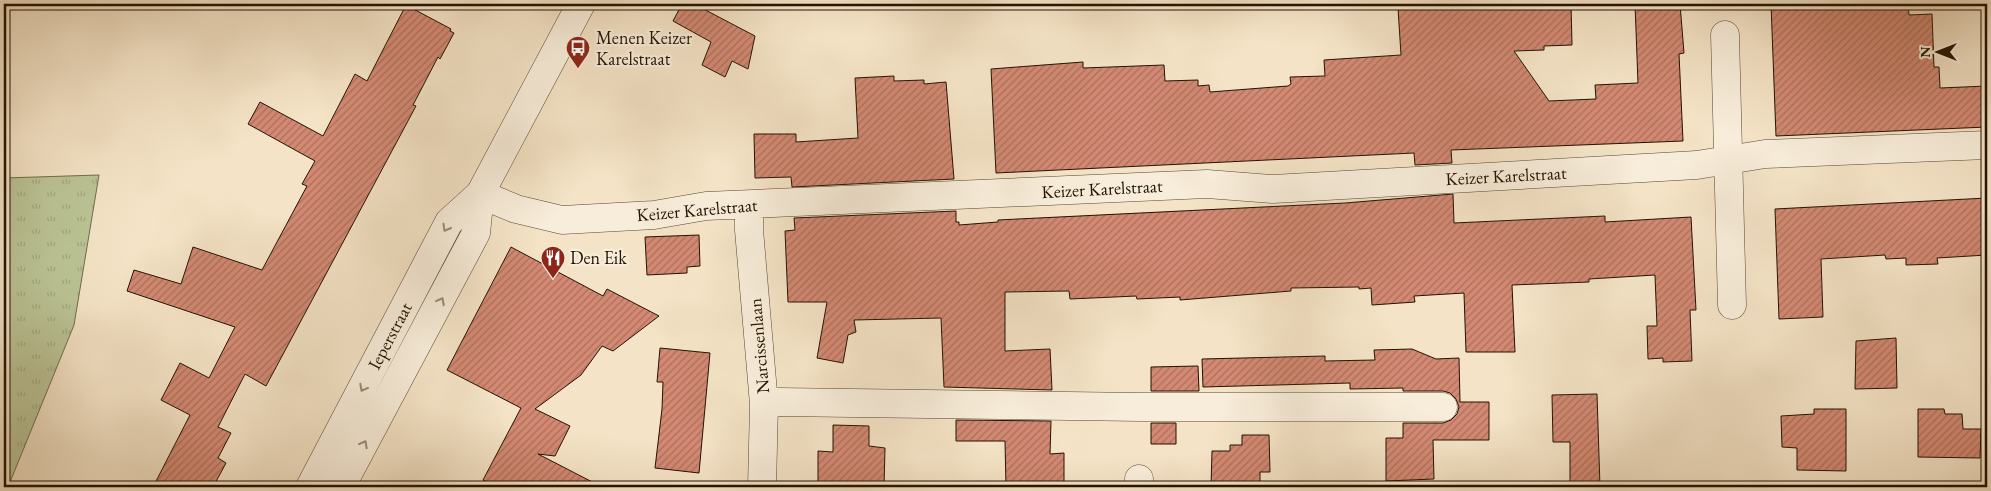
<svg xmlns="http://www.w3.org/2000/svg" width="1991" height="491" font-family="'EB Garamond',serif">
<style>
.grass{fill:url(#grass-tufts);stroke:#6f6c4b}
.building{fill:url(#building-hatch);stroke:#231300}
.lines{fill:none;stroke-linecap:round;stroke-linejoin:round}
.minor-casing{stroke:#574732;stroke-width:29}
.minor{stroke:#f8edda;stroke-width:28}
.oneway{stroke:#988b78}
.labels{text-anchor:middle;stroke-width:4.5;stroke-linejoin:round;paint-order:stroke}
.poi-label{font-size:18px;fill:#231300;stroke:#f8edda;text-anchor:start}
.street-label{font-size:18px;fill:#231300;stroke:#f8edda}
</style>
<defs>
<pattern id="grass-tufts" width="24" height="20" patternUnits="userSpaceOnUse" patternTransform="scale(1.25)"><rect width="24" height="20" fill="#bbc496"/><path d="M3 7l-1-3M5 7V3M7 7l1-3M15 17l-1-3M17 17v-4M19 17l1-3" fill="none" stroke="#a0a880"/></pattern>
<pattern id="building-hatch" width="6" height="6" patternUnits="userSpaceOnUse" patternTransform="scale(1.25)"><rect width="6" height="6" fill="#d38973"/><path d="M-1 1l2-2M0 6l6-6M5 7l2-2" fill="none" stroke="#ab6f5c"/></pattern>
</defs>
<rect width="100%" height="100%" fill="#f4e3c6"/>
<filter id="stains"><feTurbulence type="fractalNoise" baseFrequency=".004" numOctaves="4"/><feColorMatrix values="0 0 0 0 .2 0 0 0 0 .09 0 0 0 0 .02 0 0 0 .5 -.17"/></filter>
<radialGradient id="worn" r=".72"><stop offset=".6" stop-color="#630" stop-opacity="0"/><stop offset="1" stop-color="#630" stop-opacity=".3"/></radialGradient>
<path class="grass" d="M99,175L74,325L8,487H4V178Z"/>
<path class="building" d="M682,4H694L755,36L748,69L732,61L725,77L702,65L711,42L673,21Z
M1506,4H1571L1572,45L1544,46V50L1514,51L1549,101L1596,99L1595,85L1638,83L1635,4H1680L1684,53L1679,54L1683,141L1451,150L1452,163L1415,165L1414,153L996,173L991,69L1083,62V68L1164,65L1165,81L1198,80V86L1209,85L1210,92L1288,86L1291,84L1290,77L1325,76L1324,60L1401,55L1398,8Z
M1771,4H1908L1909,15L1932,14L1934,67H1939L1940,88L1987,86V127L1776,136Z
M406,5L451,29L450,31L454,33L440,59L438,57L413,105L416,106L266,386L245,374L218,427L231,433L218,458L226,463L213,487H153L190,415L161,400L180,363L209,378L235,327L127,291L134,270L181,284L193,247L262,270L307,186L302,184L315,161L248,124L260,102L323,136L355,74L367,81Z
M894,76V81L924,80V84L946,82L954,179L792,187L791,177L755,178L754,134H796V142L858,138L855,78Z
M1453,194L1454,223L1605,216V222L1691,217L1696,310H1690L1692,361L1663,362V358L1648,359L1647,326H1657L1655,275L1589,279V282L1512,285L1515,352H1466L1464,293L1414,296L1415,302L1372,305L1371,288L1359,289V287L1291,288V291L1180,300V297L1137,299L1136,296L1070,299L1069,291L1005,292V351L1050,349L1052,390L944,387L941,318L854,320L856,332L848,335L843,363L817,358L827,302H788L785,231L795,230L794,218L956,211V222H959V225L998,222V220L1345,203Z
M1987,198V255L1937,258L1938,264L1906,265V258L1886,259L1885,255L1821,259L1823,317L1779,319L1775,209Z
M699,235L700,266L687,267V273L647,275L645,237Z
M511,247L603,296L607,289L659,316L613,351L602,346L581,375L535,409L570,426L555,456L538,454L602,487H497L483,480L521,408L447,370Z
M1896,338L1897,388L1855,389L1856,341Z
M660,348L710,353L699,473L655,468L662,409L663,382H657Z
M1412,349L1436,359L1459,358L1460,402H1489V440H1433L1434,479L1386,481V438H1403V423H1443L1451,420L1457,414L1459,407L1456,399L1450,393L1443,391H1403V388L1350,389V383L1203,387L1202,359L1325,356V361L1375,360L1374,350Z
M1198,366L1199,391H1151V367Z
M1597,394L1600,487H1570V442H1553L1552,395Z
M1814,409H1846V471L1797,470V448L1782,447L1781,416L1814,414Z
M1918,409H1944L1945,414H1962L1963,429H1981L1980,458L1918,457Z
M956,420L1051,421L1050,454L1064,453V485H1047V487H1006L1005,441H956Z
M1151,423H1176V444H1151Z
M833,425L869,426V446L885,448L884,487H835V483H818V451L833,452Z
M1242,435H1269L1270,472H1260V487H1211L1212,451H1230V445H1242Z"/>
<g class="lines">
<defs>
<path id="minor" d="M1725,35L1732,305
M480,194L516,209L562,220L654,215L706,206L1207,184L1273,189L1697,165L1765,154L1987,145
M749,205V230L764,404L762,487
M764,404L779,402L1140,407H1443
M1139,479V487
M310,487L449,222L480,194L581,4
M341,487L476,233L480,194"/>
</defs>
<use href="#minor" class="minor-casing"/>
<use href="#minor" class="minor"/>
</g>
<defs><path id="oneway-chevron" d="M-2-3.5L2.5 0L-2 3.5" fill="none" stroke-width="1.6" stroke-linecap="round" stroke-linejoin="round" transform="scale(1.25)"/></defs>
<g class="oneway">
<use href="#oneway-chevron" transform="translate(446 228) rotate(120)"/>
<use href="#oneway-chevron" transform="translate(441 301) rotate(-62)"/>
<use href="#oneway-chevron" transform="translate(363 388) rotate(118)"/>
<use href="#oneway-chevron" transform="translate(364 444) rotate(-62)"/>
</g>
<defs>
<symbol id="bus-pin" viewBox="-11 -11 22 30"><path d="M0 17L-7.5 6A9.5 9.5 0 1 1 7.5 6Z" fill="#8f2418" stroke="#f8edda"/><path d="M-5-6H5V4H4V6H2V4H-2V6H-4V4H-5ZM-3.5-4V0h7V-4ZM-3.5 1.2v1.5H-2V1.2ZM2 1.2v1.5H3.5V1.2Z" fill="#fff"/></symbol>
<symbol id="restaurant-pin" viewBox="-11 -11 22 30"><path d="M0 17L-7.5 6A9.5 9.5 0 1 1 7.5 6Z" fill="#8f2418" stroke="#f8edda"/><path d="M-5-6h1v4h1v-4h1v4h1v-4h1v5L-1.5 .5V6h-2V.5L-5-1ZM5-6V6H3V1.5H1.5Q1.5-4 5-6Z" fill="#fff"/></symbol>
</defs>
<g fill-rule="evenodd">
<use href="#bus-pin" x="564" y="34" width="28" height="38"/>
<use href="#restaurant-pin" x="539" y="244" width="28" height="38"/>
</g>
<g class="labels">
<g class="poi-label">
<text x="596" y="44">Menen Keizer<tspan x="596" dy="21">Karelstraat</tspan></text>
<text x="570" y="264">Den Eik</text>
</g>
<g class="street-label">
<text transform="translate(1506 176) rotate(-3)" y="6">Keizer Karelstraat</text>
<text transform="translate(1102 189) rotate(-3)" y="6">Keizer Karelstraat</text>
<text transform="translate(697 210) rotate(-5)" y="6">Keizer Karelstraat</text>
<text transform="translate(390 336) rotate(-62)" y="6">Ieperstraat</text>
<text transform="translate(759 346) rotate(-95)" y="6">Narcissenlaan</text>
</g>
</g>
<rect width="1991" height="491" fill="none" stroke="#f4e3c6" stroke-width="20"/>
<rect x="5" y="5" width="1981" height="481" fill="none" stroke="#231300" stroke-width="2.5"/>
<rect x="10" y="10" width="1971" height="471" fill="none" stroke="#231300"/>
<g transform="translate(1938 52) rotate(270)" stroke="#f8edda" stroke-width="4" paint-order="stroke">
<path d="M0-4L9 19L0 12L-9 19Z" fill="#231300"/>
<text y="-8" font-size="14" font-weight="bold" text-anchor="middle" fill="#231300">N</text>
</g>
<rect width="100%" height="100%" filter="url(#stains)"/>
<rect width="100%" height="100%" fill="url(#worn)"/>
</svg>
